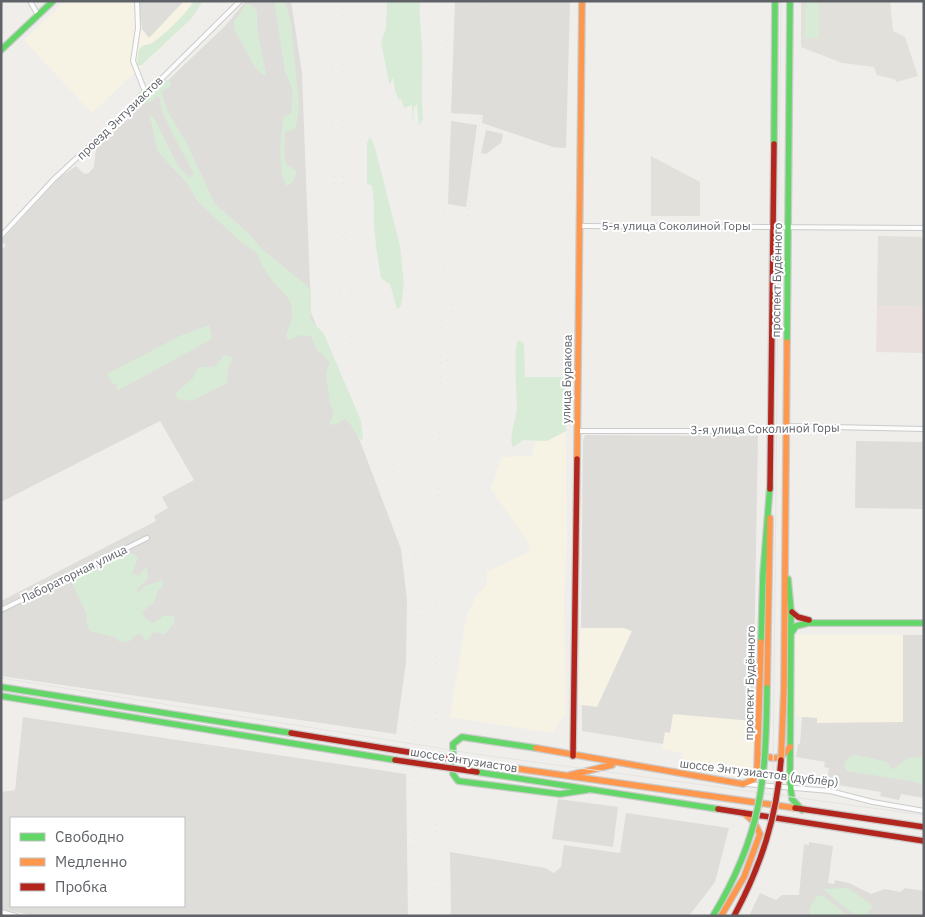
<svg xmlns="http://www.w3.org/2000/svg" width="925" height="917" font-family="'IBM Plex Sans',sans-serif">
<style>
.commercial{fill:#f7f3e4}
.industrial{fill:#dfddda;fill-rule:evenodd}
.education{fill:#e2e0da}
.medical{fill:#eae0de}
.green{fill:#d8ebd6}
.lines{fill:none;stroke-linecap:round;stroke-linejoin:round}
.street-casing{stroke:#cbcccc;stroke-width:6}
.fast-casing{stroke:#cacacb;stroke-width:8}
.slow-casing{stroke:#cacacb;stroke-width:8}
.jam-casing{stroke:#cacacb;stroke-width:8}
.street{stroke:#fdfcfc;stroke-width:4}
.fast{stroke:#63d668;stroke-width:5.5}
.slow{stroke:#ff974d;stroke-width:5.5}
.jam{stroke:#b3261e;stroke-width:5.5}
.tram{stroke:#e4e4e4;stroke-width:1}
.rail{stroke:#e4e4e4;stroke-width:1;stroke-dasharray:1 6;stroke-linecap:butt}
.fast-bridge-casing{stroke:#cacacb;stroke-width:8;stroke-linecap:butt}
.slow-bridge-casing{stroke:#cacacb;stroke-width:8;stroke-linecap:butt}
.jam-bridge-casing{stroke:#cacacb;stroke-width:8;stroke-linecap:butt}
.fast-bridge{stroke:#63d668;stroke-width:5.5}
.slow-bridge{stroke:#ff974d;stroke-width:5.5}
.jam-bridge{stroke:#b3261e;stroke-width:5.5}
.labels{text-anchor:middle;stroke-width:4;stroke-linejoin:round;paint-order:stroke}
.street-label{font-size:12px;fill:#5f6368;stroke:#fff}
</style>
<rect width="100%" height="100%" fill="#efeeea"/>
<path class="commercial" d="M65,1H204L178,32L92,113L24,40Z
M566,431L567,544L564,600L566,716L563,717L552,733L450,717L466,618L476,596L487,584V572L530,551L528,542L491,489L501,457L532,456L535,441H547Z
M580,628H624L632,631L597,707L579,705Z
M795,635H903V722L816,723L817,719L795,716Z
M673,714L753,721L756,738L752,773L746,778L681,768L683,753L662,749L665,732H670Z"/>
<path class="industrial" d="M138,1H184L149,38L142,29Z
M246,1H291L302,73L311,312L401,549L407,600L406,662L396,734L1,676V601L156,521L154,516L168,508L162,497L194,480L160,421L1,502V251L6,245L1,241L60,177L76,166L84,174L89,173L94,167L96,149L225,26Z
M455,1H570L566,148L553,147L482,123L483,115L451,113Z
M451,121L477,125L466,207L448,204Z
M486,130L503,134L501,143L486,154L481,153Z
M585,435L758,436L753,721L673,714L670,733L665,732L663,744L582,731V705L597,707L632,631L624,628H581L583,441Z
M856,441L924,442V509L855,508Z
M903,635H924V798L901,794L899,800L880,796L881,792L826,783L829,768L824,767L825,762L796,757L798,744H800L802,717L817,718V723L903,722Z
M23,717L406,774L408,916H35L1,909V792L15,790ZM11,818H184V906H11Z
M558,799L618,807L613,847L552,839Z
M626,813L729,828L715,882L689,916H451L450,852L545,868L554,873L561,867L564,845L620,853Z
M809,842L833,846L828,883L834,884L835,880L849,883L871,894L885,889L900,892L905,888L924,891V916H749L760,893L776,900L782,895H799L804,844L809,845Z"/>
<path class="education" d="M801,1H890L893,31L905,37L918,76L897,82L894,79L877,75L874,67L842,63L801,47Z
M651,156L700,182V216H651Z
M878,236L924,237V307L877,306Z"/>
<path class="medical" d="M877,306L924,307V353L876,352Z"/>
<path class="green" d="M194,1H203L191,19L142,65L137,66C138,61 137,54 139,50C142,43 148,46 152,43C165,34 186,14 194,1Z
M274,1H285L291,22L299,106L296,126L293,130L285,132L284,152L286,164L297,171L293,182L287,186C277,176 281,130 284,116L291,114L293,91L285,71Z
M387,1H420C419,16 421,29 422,44C423,70 421,96 423,122L422,120L419,126L417,104L414,107L413,125L412,105L404,108L401,99L399,100L395,91L393,77L390,85L389,82L381,42L386,28Z
M806,2H819V38H805Z
M246,4H251L257,11V29L266,74L263,75L255,67L234,29V22Z
M157,78L165,79L171,83L170,87L161,91L167,110L186,142L215,204L247,232L263,250L306,285L311,291V320L324,334L361,421L363,439L361,440C354,433 353,425 345,419L334,425L329,424L334,413L330,404L326,373L330,362L317,350L311,336L300,335L290,340L286,337C287,329 292,323 292,315C293,296 280,291 271,279C264,270 260,261 256,252L240,241L198,202L187,183L158,152L149,114L154,118L178,166L189,178L194,174L172,132L162,111L160,99L157,96L153,101L139,105L133,102L136,95Z
M370,137L375,148L400,246L404,284L401,306L397,309L390,284L381,278C379,264 376,250 375,236C373,219 375,203 372,186L367,183V143Z
M209,325L212,339L117,391V384H113L107,374L180,336Z
M518,340L524,343L525,377H566V431L547,441L523,440L513,447C508,439 516,419 517,409C517,395 513,349 518,340Z
M224,355L233,358L228,368L227,383L192,401L178,399L175,394L193,378L197,369C213,362 210,376 224,355Z
M133,553L138,558L132,574L139,575L145,568L147,569L148,578L137,589L138,593L145,586L163,580V586L158,590L154,602L142,612L144,617L152,623L157,621L163,616H173L175,622L165,634L153,632L146,642L141,633L134,636L130,641L120,642L115,637L92,632L88,628L86,613L72,583L75,576L104,566L120,556Z
M857,755L887,762L893,770L908,758L924,756V785L917,782L847,771L844,767C845,759 850,756 857,755Z
M848,888L873,906L865,916H856L823,889Z
M820,895L823,896L848,916H810L809,909L816,897Z"/>
<g class="lines">
<defs>
<path id="street" d="M30,1L38,15
M137,1L138,28L133,61L146,94
M579,226L924,228
M1,236L54,179L148,92L240,1
M577,431H772L786,426L924,429
M1,610L147,538
M746,784L830,791L873,802L924,811
M1,912L16,916"/>
<path id="fast" d="M1,50L53,1
M774,144L775,1
M787,342L790,1
M788,579L791,611L790,781L792,799L802,810
M792,632L796,626L808,623H924
M761,642L763,575L770,486
M1,687L291,733
M1,696L395,760
M536,748L462,737L453,744V774L458,781L560,794L587,790
M477,772L718,809"/>
<path id="slow" d="M577,459L582,1
M767,688L770,518
M784,688L787,342
M536,748L743,784L753,780L757,770L761,642
M763,754C774,762 783,757 790,747
M477,763L795,808
M570,775L612,765
M721,916L744,877L760,834L754,822L744,813"/>
<path id="jam" d="M770,489L774,144
M792,612L798,617L809,620
M291,733L395,750
M573,756L577,459
M795,808L924,827
M718,809L924,841"/>
</defs>
<use href="#street" class="street-casing"/>
<use href="#fast" class="fast-casing"/>
<use href="#slow" class="slow-casing"/>
<use href="#jam" class="jam-casing"/>
<use href="#street" class="street"/>
<use href="#fast" class="fast"/>
<use href="#slow" class="slow"/>
<use href="#jam" class="jam"/>
<path class="tram" d="M781,1L773,780L777,791L783,795
M1,678L476,754L924,815"/>
<path class="rail" d="M333,1C333,71 332,141 335,211C337,257 339,303 352,347
M342,1C343,112 339,223 355,333L406,513L417,565L419,597L414,716V916
M79,134L215,1
M1,219L228,1
M447,361L454,270L468,213L481,114L485,54V1
M368,839C390,824 406,806 410,779
M184,899L250,914L272,916
M324,916C353,905 383,882 398,855C405,843 407,827 410,814
M387,916L393,890
M395,916L396,896L410,846
M438,916L435,781L438,476L445,199L446,1"/>
<defs>
<path id="fast-bridge" d="M713,916C762,835 766,780 767,688"/>
<path id="slow-bridge" d="M781,760L784,688"/>
<path id="jam-bridge" d="M395,750L477,763
M395,760L477,772
M734,916C761,866 777,817 781,760"/>
</defs>
<use href="#fast-bridge" class="fast-bridge-casing"/>
<use href="#slow-bridge" class="slow-bridge-casing"/>
<use href="#jam-bridge" class="jam-bridge-casing"/>
<use href="#fast-bridge" class="fast-bridge"/>
<use href="#slow-bridge" class="slow-bridge"/>
<use href="#jam-bridge" class="jam-bridge"/>
</g>
<g class="labels">
<g class="street-label">
<text transform="translate(120 118) rotate(-44)" y="4">проезд Энтузиастов</text>
<text x="676" y="230">5-я улица Соколиной Горы</text>
<text transform="translate(777 280) rotate(-89)" y="4">проспект Будённого</text>
<text transform="translate(567 379) rotate(-89)" y="4">улица Буракова</text>
<text transform="translate(765 429) rotate(-1)" y="4">3-я улица Соколиной Горы</text>
<text transform="translate(74 574) rotate(-26)" y="4">Лабораторная улица</text>
<text transform="translate(750 683) rotate(-89)" y="4">проспект Будённого</text>
<text transform="translate(464 760) rotate(9)" y="4">шоссе Энтузиастов</text>
<text transform="translate(759 773) rotate(7)" y="4">шоссе Энтузиастов (дублёр)</text>
</g>
</g>
<rect width="925" height="917" fill="none" stroke="#5f6368" stroke-width="5"/>
<rect x="10" y="817" width="175" height="90" fill="#ffffff" stroke="#bfc1c3"/>
<rect x="20" y="833" width="25" height="8" fill="#63d668" stroke="#bfc1c3"/>
<text x="55" y="842" font-size="15" fill="#5f6368">Свободно</text>
<rect x="20" y="858" width="25" height="8" fill="#ff974d" stroke="#bfc1c3"/>
<text x="55" y="867" font-size="15" fill="#5f6368">Медленно</text>
<rect x="20" y="883" width="25" height="8" fill="#b3261e" stroke="#bfc1c3"/>
<text x="55" y="892" font-size="15" fill="#5f6368">Пробка</text>
</svg>
